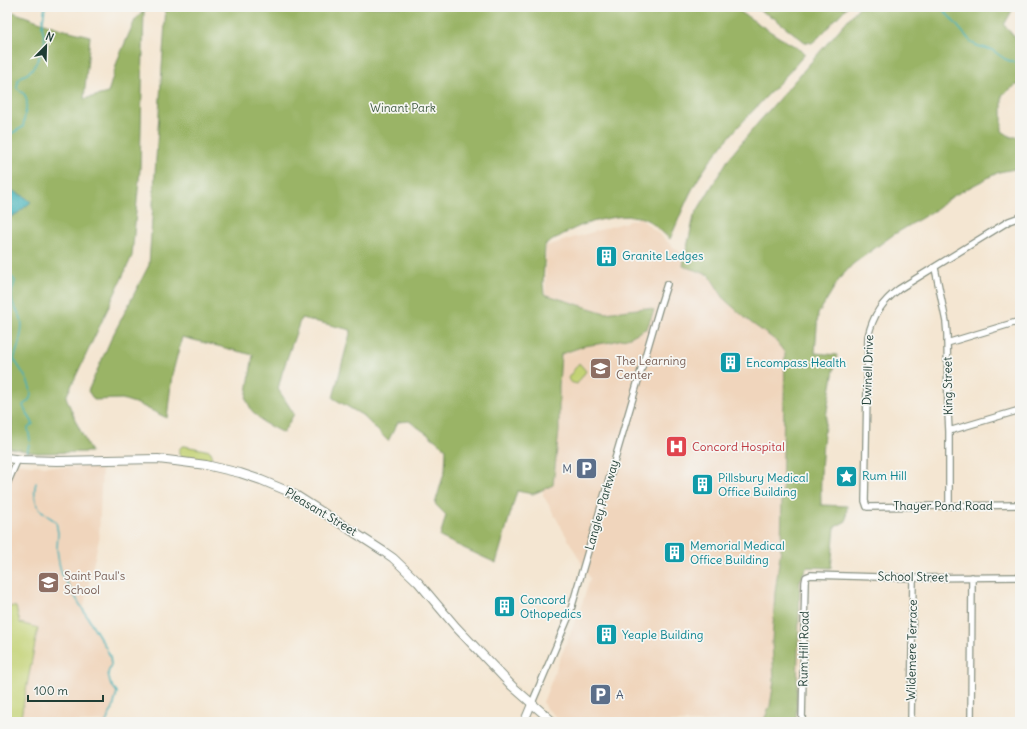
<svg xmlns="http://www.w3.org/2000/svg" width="1027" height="729" font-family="Delius,sans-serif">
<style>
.built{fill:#f0d5bc}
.green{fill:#c3d274;stroke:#718854}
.forest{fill:#9ab466;stroke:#5c784d}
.water{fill:#40b1b8;stroke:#307776}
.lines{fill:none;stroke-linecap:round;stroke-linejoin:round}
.stream{stroke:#40b1b8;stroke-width:1.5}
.minor-casing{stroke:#8a9283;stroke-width:8}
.tertiary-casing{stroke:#8a9283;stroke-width:9}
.primary-casing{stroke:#8a9283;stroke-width:10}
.minor{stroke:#fff;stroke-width:5.5}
.tertiary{stroke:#fff;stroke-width:7}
.primary{stroke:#fff;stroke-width:8}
.labels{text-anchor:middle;stroke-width:3.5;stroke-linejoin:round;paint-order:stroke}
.park-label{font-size:12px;fill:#405b41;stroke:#f6f6f2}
.culture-label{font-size:12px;fill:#0d838f;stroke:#f6f6f2;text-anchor:start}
.education-label{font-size:12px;fill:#785e54;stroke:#f6f6f2;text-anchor:start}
.street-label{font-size:12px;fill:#1f3d34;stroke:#f6f6f2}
.health-label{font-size:12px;fill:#be3a42;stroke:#f6f6f2;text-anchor:start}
.service-label{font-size:12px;fill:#4e5e75;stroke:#f6f6f2;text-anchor:end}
</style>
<rect width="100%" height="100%" fill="#f6f6f2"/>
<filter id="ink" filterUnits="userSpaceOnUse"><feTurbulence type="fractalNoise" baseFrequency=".025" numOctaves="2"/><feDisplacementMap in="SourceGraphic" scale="8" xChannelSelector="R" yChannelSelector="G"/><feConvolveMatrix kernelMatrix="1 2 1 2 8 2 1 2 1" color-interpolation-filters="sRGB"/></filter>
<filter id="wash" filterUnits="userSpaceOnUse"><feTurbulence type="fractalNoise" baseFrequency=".012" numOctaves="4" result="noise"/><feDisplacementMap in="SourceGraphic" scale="16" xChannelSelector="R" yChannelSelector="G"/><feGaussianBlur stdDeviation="0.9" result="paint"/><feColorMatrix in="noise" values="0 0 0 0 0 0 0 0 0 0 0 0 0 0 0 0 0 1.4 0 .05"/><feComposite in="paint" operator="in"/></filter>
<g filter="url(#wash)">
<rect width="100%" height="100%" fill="#f4e6d2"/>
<path class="built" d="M640,218L758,320L813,292L809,399L799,722H562L545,707L543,702L584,598L590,578L543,495L546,246Z
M7,462L31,465L61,467L102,466L99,539L83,610L105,646L110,656L111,665L108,673L110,683L117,692L113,708L106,722H7Z"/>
<path class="green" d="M579,363L586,371L577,384L570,382L568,378Z
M182,446H185L210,451C214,455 211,460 206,461L181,457C177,454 179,449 182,446Z
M7,606L16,607L20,623L38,628L20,722H7Z"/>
<path class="forest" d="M166,7H733L777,36L796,47L805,54C770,96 727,132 698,179C687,197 679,219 670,239C664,234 653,223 647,220C631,211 596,220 580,226C568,231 556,238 545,245L543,284L544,294L605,313L645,308L654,310L647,328L630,337L611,342L584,346L561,354L559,386V431L553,485L533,494L517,491L496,563L440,537L446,515L435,504L445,470L446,449L430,436L409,421L398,422L388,441L362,415L333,398L351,330L301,318L282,373L278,389L294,414L283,433L264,423L252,411L246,399L253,355L182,337L172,375L167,418L138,404L122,399L94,400L88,391L111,339L149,265Z
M753,7H847L820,36L812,43L805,42L774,18Z
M859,7H1014L1004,25L1020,43V85H1016L1002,95V131L1011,137H1020V168L999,172L953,196L935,210L893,235L853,264L840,278L818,314L815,353L837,355C827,404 819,455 821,505L847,506L846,521L835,527L831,568L807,567L800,579L796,722H763L770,706L774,681L772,641L775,593L781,548L785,353L775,340L750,322L725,300L709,275L683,266L694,216L729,158L757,124Z
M7,10L61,29L90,36L84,99L108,93L118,59L135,20L144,10L140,169L132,256L110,304L66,397L77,424L91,452L37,453L10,448L12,418L8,412L9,322V265L11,249L7,245V219L18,213L25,197L7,188Z"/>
<path class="water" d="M7,188L25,197L31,202L18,213L7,219Z"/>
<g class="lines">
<path class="stream" d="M940,7L948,15L972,43L978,46L992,50L1005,59L1020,65
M7,136L23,127L27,102L25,95L17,88L18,80L22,76L27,74L34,67L40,55L45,41L42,26L45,7
M7,271L15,281C12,291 9,298 15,308C17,311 20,315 21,319C24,330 18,348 14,359C19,368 35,387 30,398C29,401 26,403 23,405C24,411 31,418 33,424L28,428L30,440L27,453
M36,483C33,492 35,505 42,511C46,515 51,518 56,522L58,533L57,549L59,563L62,575L105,646L110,656L111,665L108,673L110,683L117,692L113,708L106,722"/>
</g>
</g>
<g filter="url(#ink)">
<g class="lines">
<defs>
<path id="minor" d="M1020,217L1009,221L899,289C882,302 873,315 868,337L865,501L867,507L1020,505
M935,268L946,322L947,334L948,412L949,431V506
M947,343L1020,321
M949,431L1020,410
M7,484L18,459
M532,703L569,616L659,309L667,284
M802,722L805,582L806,577L811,575L913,578L1020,577
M911,722L913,578
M971,722L972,577"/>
<path id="tertiary" d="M524,722L532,703"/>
<path id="primary" d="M7,458L22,460L57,461L158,459L175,461L206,465L240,473L261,480L285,490L297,496L341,524L383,551L393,558L418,582L456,627L512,686L553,722"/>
</defs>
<use href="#minor" class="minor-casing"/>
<use href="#tertiary" class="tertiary-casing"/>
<use href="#primary" class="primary-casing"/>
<use href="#minor" class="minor"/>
<use href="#tertiary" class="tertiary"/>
<use href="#primary" class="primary"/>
</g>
</g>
<defs>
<symbol id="building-square" viewBox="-11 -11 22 22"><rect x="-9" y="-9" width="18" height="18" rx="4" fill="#0f9aa8" stroke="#f6f6f2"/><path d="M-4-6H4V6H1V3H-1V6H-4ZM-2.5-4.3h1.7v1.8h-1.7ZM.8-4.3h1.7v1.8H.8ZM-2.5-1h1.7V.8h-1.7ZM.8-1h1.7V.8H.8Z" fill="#fff"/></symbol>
<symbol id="school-square" viewBox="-11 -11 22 22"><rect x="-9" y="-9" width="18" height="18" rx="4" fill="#8d6e63" stroke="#f6f6f2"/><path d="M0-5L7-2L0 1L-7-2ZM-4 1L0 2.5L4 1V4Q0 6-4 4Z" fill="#fff"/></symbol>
<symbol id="hospital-square" viewBox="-11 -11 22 22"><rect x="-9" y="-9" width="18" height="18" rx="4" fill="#e0444e" stroke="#f6f6f2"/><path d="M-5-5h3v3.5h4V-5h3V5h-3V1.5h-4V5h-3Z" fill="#fff"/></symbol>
<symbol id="parking-square" viewBox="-11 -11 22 22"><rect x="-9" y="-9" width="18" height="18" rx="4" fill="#5c6f8a" stroke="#f6f6f2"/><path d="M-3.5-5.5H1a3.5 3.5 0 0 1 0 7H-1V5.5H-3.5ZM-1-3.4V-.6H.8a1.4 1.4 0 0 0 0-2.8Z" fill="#fff"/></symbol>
<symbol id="sight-square" viewBox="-11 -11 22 22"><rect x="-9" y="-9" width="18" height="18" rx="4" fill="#0f9aa8" stroke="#f6f6f2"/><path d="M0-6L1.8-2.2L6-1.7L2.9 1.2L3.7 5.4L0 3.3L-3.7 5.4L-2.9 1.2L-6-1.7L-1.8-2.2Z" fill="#fff"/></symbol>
</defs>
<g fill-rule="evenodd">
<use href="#building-square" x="594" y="244" width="25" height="25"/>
<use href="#building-square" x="718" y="350" width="25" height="25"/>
<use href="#school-square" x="588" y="356" width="25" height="25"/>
<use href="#hospital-square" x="664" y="434" width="25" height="25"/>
<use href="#parking-square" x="574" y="456" width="25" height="25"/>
<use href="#sight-square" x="834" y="464" width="25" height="25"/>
<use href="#building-square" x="690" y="472" width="25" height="25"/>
<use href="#building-square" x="662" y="540" width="25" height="25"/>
<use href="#school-square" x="36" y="570" width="25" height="25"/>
<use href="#building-square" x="492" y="594" width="25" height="25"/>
<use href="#building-square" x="594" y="622" width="25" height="25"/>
<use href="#parking-square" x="588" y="682" width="25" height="25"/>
</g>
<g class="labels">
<g class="park-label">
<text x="403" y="112">Winant Park</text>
</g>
<g class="culture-label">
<text x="622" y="260">Granite Ledges</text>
<text x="746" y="367">Encompass Health</text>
<text x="862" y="480">Rum Hill</text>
<text x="718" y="482">Pillsbury Medical<tspan x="718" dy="14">Office Building</tspan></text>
<text x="690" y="550">Memorial Medical<tspan x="690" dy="14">Office Building</tspan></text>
<text x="520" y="604">Concord<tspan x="520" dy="14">Othopedics</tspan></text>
<text x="622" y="639">Yeaple Building</text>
</g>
<g class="education-label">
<text x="616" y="365">The Learning<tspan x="616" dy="14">Center</tspan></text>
<text x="64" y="580">Saint Paul's<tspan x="64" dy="14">School</tspan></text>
</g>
<g class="street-label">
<text transform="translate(868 370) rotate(-88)" y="4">Dwinell Drive</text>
<text transform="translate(948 386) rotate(-91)" y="4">King Street</text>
<text transform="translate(602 505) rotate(-74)" y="4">Langley Parkway</text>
<text x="943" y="510">Thayer Pond Road</text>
<text transform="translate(321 512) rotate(31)" y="4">Pleasant Street</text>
<text transform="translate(913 577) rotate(1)" y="4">School Street</text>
<text transform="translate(804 649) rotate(-89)" y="4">Rum Hill Road</text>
<text transform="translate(912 650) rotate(-89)" y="4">Wildemere Terrace</text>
</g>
<g class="health-label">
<text x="692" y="451">Concord Hospital</text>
</g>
<g class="service-label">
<text x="572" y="473">M</text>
<text x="616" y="699" text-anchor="start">A</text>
</g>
</g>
<rect width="1027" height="729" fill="none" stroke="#f6f6f2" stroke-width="24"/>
<g transform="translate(46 46) rotate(23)" stroke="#f6f6f2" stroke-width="3" paint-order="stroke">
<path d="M0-3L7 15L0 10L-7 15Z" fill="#1f3d34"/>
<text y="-6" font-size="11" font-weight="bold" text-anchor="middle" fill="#1f3d34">N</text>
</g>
<path d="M28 695v6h75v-6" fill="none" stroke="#1f3d34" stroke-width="2"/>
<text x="34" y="695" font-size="12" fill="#1f3d34" stroke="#f6f6f2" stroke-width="3" paint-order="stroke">100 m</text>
</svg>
